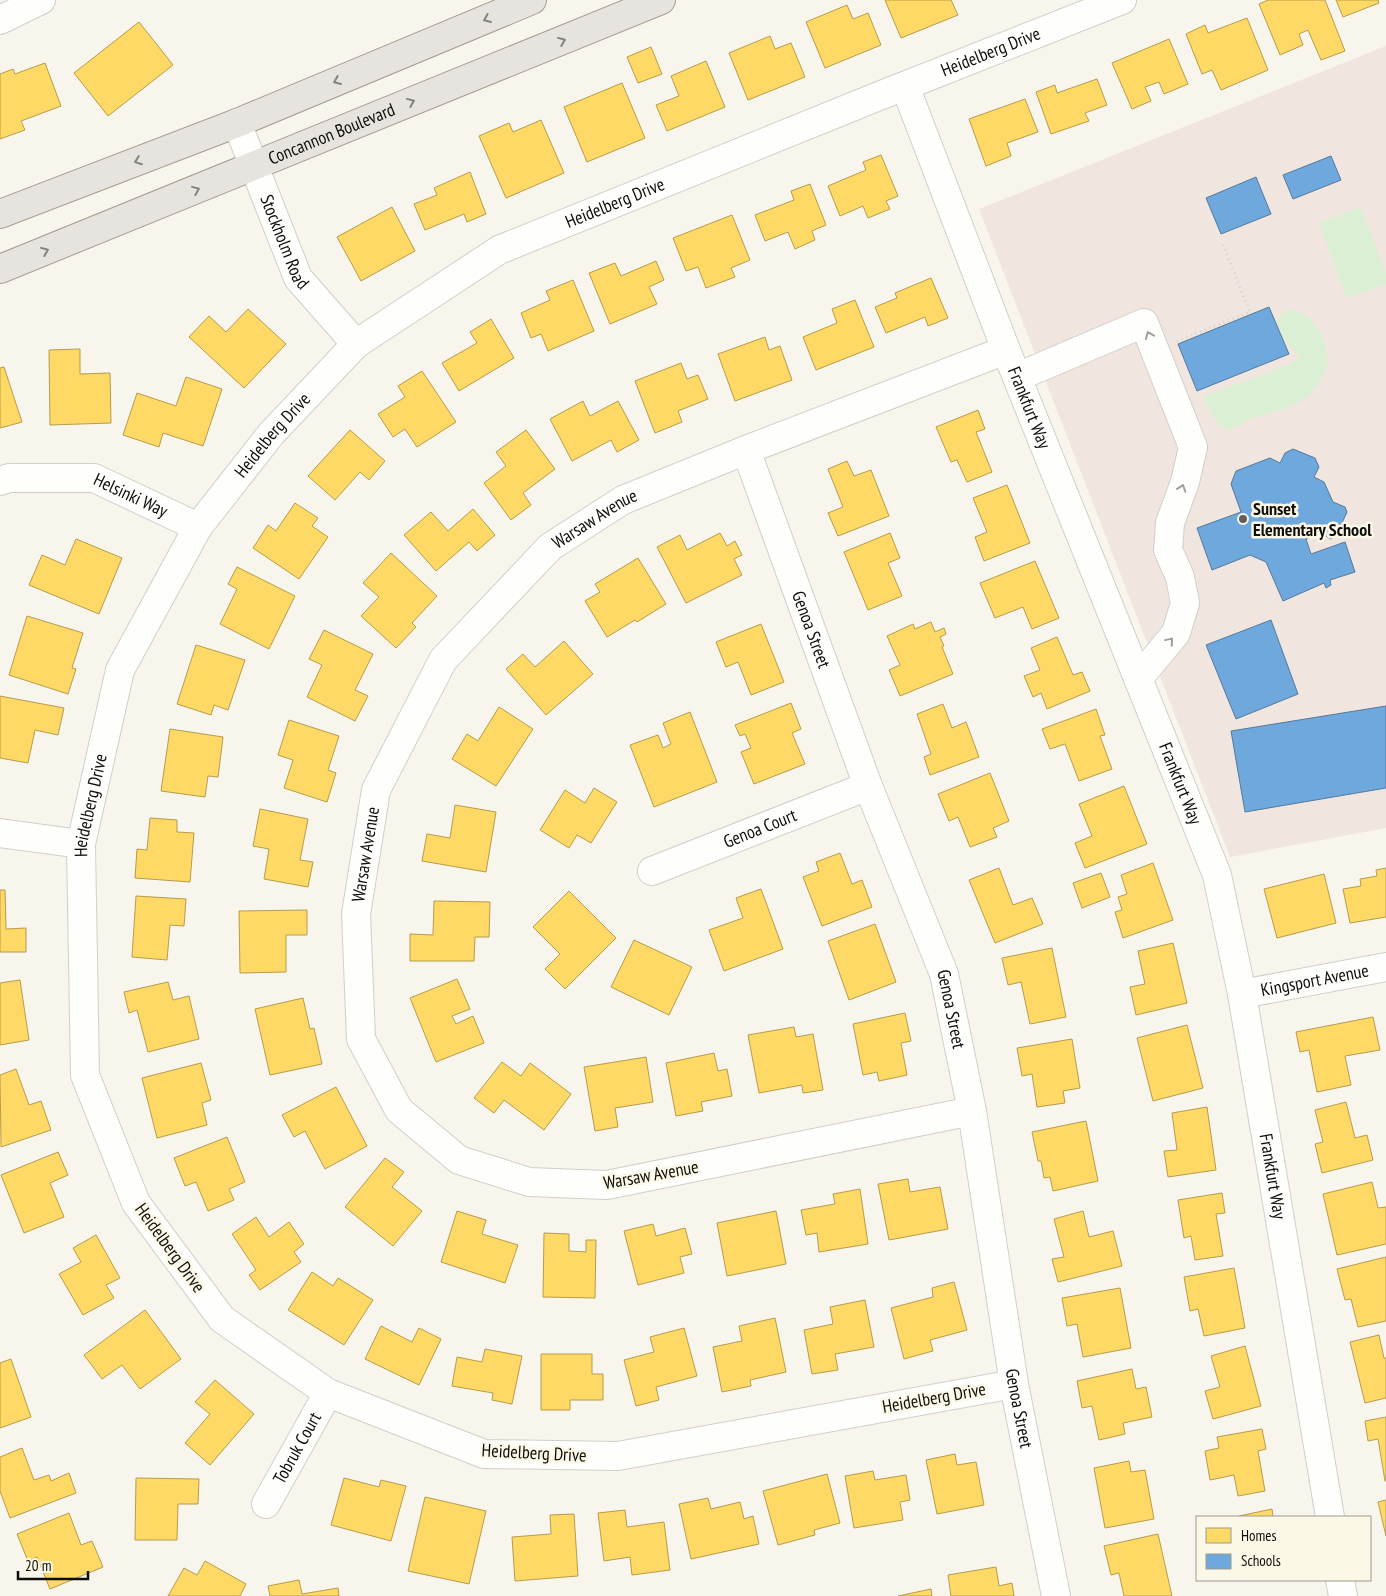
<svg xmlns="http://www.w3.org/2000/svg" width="1386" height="1596" font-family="'PT Sans Narrow',sans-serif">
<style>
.education{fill:#f1e5df}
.green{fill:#daefd3}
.homes{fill:#ffd966;stroke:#b79c4a}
.schools{fill:#6fa8dc;stroke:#527a9c}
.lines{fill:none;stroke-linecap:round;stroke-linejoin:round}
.minor-casing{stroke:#d1cfc8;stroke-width:30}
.major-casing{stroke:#a59e93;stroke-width:30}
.path{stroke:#d1d0ce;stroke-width:3;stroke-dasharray:1 4;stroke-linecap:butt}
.minor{stroke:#fefefc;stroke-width:28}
.major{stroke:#e7e3de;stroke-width:28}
.oneway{stroke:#86837e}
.oneway2{stroke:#9e9e9a}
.poi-dot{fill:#605e58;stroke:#fcf8e8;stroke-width:2}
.labels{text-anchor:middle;stroke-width:5;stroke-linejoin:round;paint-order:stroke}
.street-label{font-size:18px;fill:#0f0d08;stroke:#fcf8e8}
.poi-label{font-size:18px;font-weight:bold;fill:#0f0d08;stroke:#fcf8e8;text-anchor:start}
</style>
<rect width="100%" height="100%" fill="#f7f5ec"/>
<path class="education" d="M1386,46V828L1230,857L979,209Z"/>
<path class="green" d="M1361,207L1386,274V284L1347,298L1319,223Z
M1285,310C1313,308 1332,343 1326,368C1324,377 1314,391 1307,397C1290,411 1265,412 1246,421C1239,425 1234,429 1225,430C1214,420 1209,410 1204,396L1291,364L1300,356L1286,343L1277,323L1280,316Z"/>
<path class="homes" d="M885,0H951L958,15L901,38Z
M1268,0H1325L1345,51L1321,60L1308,30L1299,34L1303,45L1280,55L1259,4Z
M1336,0H1378L1379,3L1343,17Z
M847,5L853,19L868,13L881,45L825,68L806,22Z
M1247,18L1268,70L1221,90L1212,70L1202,74L1186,34L1205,25L1208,33Z
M139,22L173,65L108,116L74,73Z
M770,36L775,49L791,43L805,77L748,100L729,53Z
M1169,39L1188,84L1164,94L1159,82L1145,87L1151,101L1132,109L1112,63Z
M651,47L662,74L638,83L627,57Z
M706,61L725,107L667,131L656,105L679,96L671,76Z
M45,63L61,106L21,121L25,130L0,139V74L13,69L15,74Z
M1097,79L1107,105L1085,113L1089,121L1051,134L1036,92L1055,85L1057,93Z
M622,83L645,138L587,162L564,107Z
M1025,99L1038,132L1007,143L1011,156L986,166L969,119Z
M541,120L564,173L506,198L479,136L509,123L513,132Z
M881,155L898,196L886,201L890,209L868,218L863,206L840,216L828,186L866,170L863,162Z
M470,172L486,214L467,222L464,214L425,230L414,204L437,195L434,188Z
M810,184L826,225L812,231L815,240L795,249L788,232L765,241L755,215L794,200L791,191Z
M392,207L415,251L361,281L337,237Z
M732,215L750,260L731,268L735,277L706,288L698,267L686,271L673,238Z
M656,261L664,280L649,287L657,304L610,324L589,273L615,263L621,276Z
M931,278L948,318L928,326L925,317L886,333L875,307L897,298L895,293Z
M573,280L594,331L548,351L541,334L531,338L521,313L550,300L546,291Z
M855,300L874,347L816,370L803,337L837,323L832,309Z
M248,309L286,344L244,388L189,337L209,316L226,332Z
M491,319L514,358L459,391L442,363L477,343L470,332Z
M765,337L769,350L780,346L792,380L735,401L718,354Z
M80,349V374L110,373L111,423L50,425L49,350Z
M681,363L687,379L698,375L708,399L678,411L682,422L655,433L635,381Z
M4,367L22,422L0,428V368Z
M422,371L456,422L417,447L405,429L393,437L378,414L405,397L398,386Z
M186,377L222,389L203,446L163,433L159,447L123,435L137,393L176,406Z
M583,401L590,416L618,401L639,440L617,452L611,440L572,461L550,419Z
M978,410L985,429L976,432L992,472L967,482L957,460L951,462L936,427Z
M350,430L385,461L369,480L360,472L335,500L308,476Z
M526,430L555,469L523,493L531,505L511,520L484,483L506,466L496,452Z
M847,461L854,476L871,470L889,516L838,536L828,513L843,507L828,469Z
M1007,485L1030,543L984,561L975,537L987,532L973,498Z
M295,503L318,518L312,526L328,537L299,579L253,548L268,525L276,531Z
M473,509L495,535L477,551L469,542L436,571L404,535L431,512L448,531Z
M720,533L727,546L735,541L742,555L734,559L742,575L686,603L657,547L680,535L687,550Z
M890,533L900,558L888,563L902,596L868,610L844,552Z
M76,539L122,558L99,614L29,585L42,555L65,565Z
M391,553L437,596L412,623L416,627L396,648L361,616L379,597L363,583Z
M638,558L666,604L637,622L635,620L607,637L585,601L600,592L595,584Z
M1035,561L1059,618L1032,629L1023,607L995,618L980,583Z
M237,567L295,596L269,649L220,624L237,589L228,584Z
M27,616L83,633L72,668L76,669L68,694L9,675Z
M931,622L935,632L944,628L946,634L940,637L944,646L942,647L953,674L900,696L889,670L900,665L887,636L913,624L915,629Z
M761,624L784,682L751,695L738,662L726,667L716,642Z
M324,630L373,654L355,690L368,696L355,721L307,697L322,665L309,659Z
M1057,637L1073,675L1082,672L1090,691L1047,709L1041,693L1033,697L1024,676L1040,670L1031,648Z
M564,641L593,674L546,715L506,669L523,654L535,667Z
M196,645L245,660L228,710L214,705L211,715L177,704Z
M0,696L64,708L58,735L35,730L28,763L0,758Z
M791,703L801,729L792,733L805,764L754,784L741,752L751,748L745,734L740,736L735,725Z
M943,704L952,728L966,722L979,757L930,775L924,757L931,754L917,714Z
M499,707L533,729L496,786L452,759L467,734L478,741Z
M1096,709L1105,735L1100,736L1112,769L1079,781L1065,744L1050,749L1042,729Z
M690,712L717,782L654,807L630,745L658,735L663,748L671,744L663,723Z
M289,720L339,736L328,770L336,773L327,802L284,788L293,760L278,755Z
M170,729L223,737L218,777L208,776L205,797L161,791Z
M990,773L1009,821L993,828L997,837L970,847L958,817L949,821L938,794Z
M1124,786L1147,844L1085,868L1075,843L1092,836L1079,804Z
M594,788L617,802L591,843L577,835L569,848L540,830L565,790L585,803Z
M455,805L496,812L486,872L422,861L427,834L450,838Z
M260,809L308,819L300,860L313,862L308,887L264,879L269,849L253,846Z
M150,818L177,820V832L194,833L190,882L135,878L137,849L147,850Z
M840,853L852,884L862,880L872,907L822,926L803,877L819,871L816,862Z
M1153,863L1173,920L1123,938L1115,912L1122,910L1118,897L1127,894L1121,875Z
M999,868L1013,905L1032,898L1043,924L995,943L969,880Z
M1386,868V917L1350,923L1343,889L1361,886L1360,879L1377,876L1376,870Z
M1101,873L1110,897L1082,908L1073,883Z
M1324,874L1336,923L1277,938L1264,889Z
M761,889L783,949L724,971L709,930L743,918L736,898Z
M0,890H5L6,929L26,928V952H0Z
M569,891L616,938L565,989L545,969L560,954L533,927Z
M136,896L186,899L184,926L170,925L167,960L132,957Z
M434,901L490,902L489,937H475L474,961H410V934L433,935Z
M307,910V935H286V972L240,973L239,911Z
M875,924L896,982L849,1000L828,941Z
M634,940L692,967L669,1015L611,987Z
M1173,943L1187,1003L1136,1015L1130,987L1145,984L1138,951Z
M1052,948L1066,1017L1030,1024L1021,982L1008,985L1002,958Z
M457,979L470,1009L452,1016L456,1024L473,1016L484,1043L436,1062L410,998Z
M20,980L29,1040L0,1045V983Z
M168,982L173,1000L189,996L199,1039L148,1052L137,1010L129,1013L124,992Z
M303,998L310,1029L314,1028L322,1064L270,1075L255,1009Z
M905,1013L911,1041L901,1043L907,1075L879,1081L877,1072L863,1075L853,1024Z
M1373,1017L1380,1050L1345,1056L1351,1085L1317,1092L1309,1050L1300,1052L1296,1032Z
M1187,1025L1203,1088L1153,1101L1137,1038Z
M794,1027L796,1037L813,1034L823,1090L803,1093L802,1085L759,1093L748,1035Z
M1072,1039L1080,1088L1063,1091L1065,1103L1037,1107L1032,1074L1022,1076L1017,1048Z
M714,1053L718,1071L727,1069L732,1096L701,1102L703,1111L676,1116L666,1063Z
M646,1057L653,1102L615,1108L618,1127L595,1131L584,1067Z
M502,1062L521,1076L530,1063L571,1094L544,1130L504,1100L494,1113L474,1098Z
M201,1063L211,1100L202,1103L207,1125L157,1138L142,1078Z
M16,1069L29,1105L41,1101L51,1130L1,1147L0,1075Z
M336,1087L367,1146L325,1169L305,1131L294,1137L282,1115Z
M1346,1102L1355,1138L1367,1135L1373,1160L1322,1173L1315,1144L1323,1142L1315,1110Z
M1207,1107L1216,1170L1168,1177L1164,1151L1177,1150L1172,1113Z
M1086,1121L1098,1181L1053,1191L1050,1177L1044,1178L1041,1161H1038L1032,1132Z
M227,1137L245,1182L229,1189L234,1200L208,1211L196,1182L185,1186L174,1158Z
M58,1152L68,1175L50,1183L64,1217L24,1233L1,1175Z
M385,1158L404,1172L392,1187L422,1211L393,1246L345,1207Z
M908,1179L910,1192L940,1187L948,1229L889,1240L878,1184Z
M1372,1182L1378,1208L1386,1207V1244L1337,1255L1323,1194Z
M860,1189L868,1244L819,1252L817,1233L806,1235L801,1210L835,1204L833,1194Z
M1222,1193L1225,1213L1216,1214L1223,1256L1195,1260L1191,1236L1184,1238L1178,1200Z
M457,1211L486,1220L482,1234L518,1245L505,1283L441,1262Z
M776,1211L786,1264L727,1276L717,1223Z
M1083,1211L1089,1237L1113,1231L1122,1266L1058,1282L1052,1259L1064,1257L1054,1219Z
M256,1217L269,1237L289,1222L304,1244L294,1252L301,1262L260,1290L249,1275L256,1270L232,1234Z
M653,1224L656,1236L685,1228L692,1254L680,1257L684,1273L638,1285L624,1231Z
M544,1233L569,1234V1251L586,1252V1240H596L595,1298L543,1297Z
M96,1235L120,1278L106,1285L114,1298L83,1315L59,1274L81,1262L73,1248Z
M1386,1257V1321L1358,1327L1351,1299L1345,1300L1337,1269Z
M1234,1268L1245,1328L1204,1336L1198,1309L1190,1311L1184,1277Z
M312,1272L333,1286L338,1278L373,1300L344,1345L288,1310Z
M954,1282L967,1330L930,1340L933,1351L904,1359L891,1308L933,1297L932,1288Z
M1120,1288L1131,1348L1083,1357L1077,1324L1067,1326L1062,1298Z
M865,1300L874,1347L835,1354L838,1370L812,1374L804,1330L833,1324L830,1307Z
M145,1310L181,1359L140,1389L122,1365L102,1379L84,1355Z
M775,1318L786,1372L750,1380L751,1386L722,1392L713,1347L742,1341L739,1326Z
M381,1326L412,1342L419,1328L441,1339L419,1385L365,1359Z
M684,1328L697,1376L656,1387L659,1400L636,1406L624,1360L654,1352L650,1337Z
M1379,1335L1384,1358H1386V1398L1365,1403L1350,1342Z
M1245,1346L1261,1406L1213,1419L1205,1391L1220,1387L1211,1356Z
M485,1349L522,1356L512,1404L492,1400L493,1393L452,1386L457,1357L482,1362Z
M541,1354H592V1374H603V1400H570V1410H541Z
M11,1359L31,1417L0,1428V1363Z
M1132,1369L1136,1389L1146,1387L1152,1417L1123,1423L1125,1434L1099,1440L1092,1406L1082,1408L1077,1381Z
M215,1380L254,1414L210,1465L185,1443L210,1414L195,1402Z
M1386,1417V1481H1385L1378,1439L1368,1441L1365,1421Z
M1262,1429L1266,1449L1258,1451L1265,1491L1238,1496L1234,1475L1210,1480L1205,1451L1219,1448L1217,1437Z
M22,1448L34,1480L49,1475L51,1481L69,1473L76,1493L10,1518L0,1491V1457Z
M955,1454L957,1465L976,1462L984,1505L937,1514L926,1460Z
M1129,1461L1131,1472L1145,1470L1154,1519L1105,1528L1094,1468Z
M873,1471L875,1480L906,1475L910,1500L900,1502L903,1520L854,1528L845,1476Z
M827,1474L840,1523L814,1530L815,1535L778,1545L763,1491Z
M136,1478L199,1479L198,1504H178L177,1540H135Z
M344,1478L379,1487L381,1480L406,1486L391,1541L331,1525Z
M425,1497L486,1511L469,1584L408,1571Z
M708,1498L711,1509L740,1502L744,1519L753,1516L759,1544L691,1559L679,1504Z
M1386,1500V1536L1378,1502Z
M1272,1509L1273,1517H1239V1516Z
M625,1510L627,1527L664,1522L670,1570L632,1575L630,1557L604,1561L598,1513Z
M69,1513L81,1545L92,1541L103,1567L50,1589L37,1557L28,1561L17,1534Z
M574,1514L578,1576L515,1581L512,1537L551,1534L550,1515Z
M1158,1534L1172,1596H1124L1119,1573L1111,1575L1104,1546Z
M205,1561L246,1584L240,1596H168L184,1568L197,1575Z
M996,1567L999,1586L1012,1583L1014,1596H951L948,1575Z
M299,1580L302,1594L338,1588L339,1596H270L268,1586Z
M931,1589L932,1596H898Z"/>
<path class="schools" d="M1331,156L1341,180L1293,199L1283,175Z
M1256,177L1271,214L1221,234L1206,198Z
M1269,307L1289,354L1197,391L1178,344Z
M1293,449L1315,458L1319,467L1314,477L1324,482L1333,502L1345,507L1347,512L1336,536L1331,539L1320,533L1306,539L1311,554L1345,542L1355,572L1330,580L1331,585L1326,588L1324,583L1283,601L1266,562L1250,555L1212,570L1197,528L1241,512L1231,484L1236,471L1270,458L1280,463L1285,453Z
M1271,620L1298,694L1236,719L1206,645Z
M1386,706V788L1245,812L1231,731Z"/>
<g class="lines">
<defs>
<g id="minor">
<path d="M0,20L41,0"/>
<path id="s1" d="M905,86L1006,350L1217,875L1242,994L1330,1517"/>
<path id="s2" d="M237,123L298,278L356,344"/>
<path d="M1017,377L1144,323L1193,447L1185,482L1170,523L1168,550L1180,577L1185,603L1176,633L1138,679"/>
<path id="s3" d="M746,450L868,786L944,974L972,1111L1014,1384L1056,1596"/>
<path id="s4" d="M0,481L9,478H94L198,527"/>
<path d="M0,833L81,844"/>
<path id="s5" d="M652,871L868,786"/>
<path id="s6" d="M1242,994L1386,967"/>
<path id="s7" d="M972,1111L607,1185L529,1182L459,1160L399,1110L361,1039L356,914L376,790L443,660L550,547L623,500L746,450L1006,350"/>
<path id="s8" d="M1014,1384L618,1456L484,1454L328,1393L222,1319L136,1203L85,1075L81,844L120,670L198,527L271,434L356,344L499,250L879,96L1122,0"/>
<path id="s9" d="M266,1504L328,1393"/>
<path d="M1340,1580L1343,1596"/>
</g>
<g id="major">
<path d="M0,214L237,123L532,0"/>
<path id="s10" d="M0,269L661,0"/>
</g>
</defs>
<use href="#minor" class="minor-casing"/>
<use href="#major" class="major-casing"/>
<path class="path" d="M1177,341L1250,312L1222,242"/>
<use href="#minor" class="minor"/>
<use href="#major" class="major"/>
</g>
<defs><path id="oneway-chevron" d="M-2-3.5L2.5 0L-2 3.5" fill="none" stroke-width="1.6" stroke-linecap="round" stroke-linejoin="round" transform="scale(1.25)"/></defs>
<g class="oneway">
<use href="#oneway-chevron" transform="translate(487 19) rotate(157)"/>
<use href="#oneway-chevron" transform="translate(562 41) rotate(-22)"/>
<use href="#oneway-chevron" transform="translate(337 81) rotate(157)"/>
<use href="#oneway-chevron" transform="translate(411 102) rotate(-22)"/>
<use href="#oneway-chevron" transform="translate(138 161) rotate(159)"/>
<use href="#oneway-chevron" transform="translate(196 190) rotate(-22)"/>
<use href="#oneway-chevron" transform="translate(45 251) rotate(-22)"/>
</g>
<g class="oneway2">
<use href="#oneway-chevron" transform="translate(1149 335) rotate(-112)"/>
<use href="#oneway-chevron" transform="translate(1182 488) rotate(-71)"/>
<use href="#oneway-chevron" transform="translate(1170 641) rotate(-50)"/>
</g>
<circle class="poi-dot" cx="1243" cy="519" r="5"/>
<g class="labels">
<g class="street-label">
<text dy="6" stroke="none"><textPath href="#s8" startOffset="2631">Heidelberg Drive</textPath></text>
<text dy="6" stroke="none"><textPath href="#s10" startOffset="358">Concannon Boulevard</textPath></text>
<text dy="6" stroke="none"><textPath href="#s8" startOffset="2226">Heidelberg Drive</textPath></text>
<text dy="6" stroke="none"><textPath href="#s2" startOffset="128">Stockholm Road</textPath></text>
<text dy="6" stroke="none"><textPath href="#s1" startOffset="345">Frankfurt Way</textPath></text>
<text dy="6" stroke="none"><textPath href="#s8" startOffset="1806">Heidelberg Drive</textPath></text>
<text dy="6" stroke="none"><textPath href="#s4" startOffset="135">Helsinki Way</textPath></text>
<text dy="6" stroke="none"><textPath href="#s7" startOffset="1288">Warsaw Avenue</textPath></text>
<text dy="6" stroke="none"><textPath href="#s3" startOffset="191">Genoa Street</textPath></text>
<text dy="6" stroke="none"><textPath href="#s1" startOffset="750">Frankfurt Way</textPath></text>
<text dy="6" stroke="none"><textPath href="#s8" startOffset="1386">Heidelberg Drive</textPath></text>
<text dy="6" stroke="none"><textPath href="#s5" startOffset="116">Genoa Court</textPath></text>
<text dy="6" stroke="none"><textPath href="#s7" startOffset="868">Warsaw Avenue</textPath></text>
<text dy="6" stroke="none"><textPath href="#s6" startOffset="74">Kingsport Avenue</textPath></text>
<text dy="6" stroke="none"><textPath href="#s3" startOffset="596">Genoa Street</textPath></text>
<text transform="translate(651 1175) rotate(-10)" y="6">Warsaw Avenue</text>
<text dy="6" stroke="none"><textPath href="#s1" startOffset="1155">Frankfurt Way</textPath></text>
<text transform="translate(170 1248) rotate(54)" y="6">Heidelberg Drive</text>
<text transform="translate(934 1398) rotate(-10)" y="6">Heidelberg Drive</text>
<text dy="6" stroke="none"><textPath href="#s3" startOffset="1001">Genoa Street</textPath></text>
<text dy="6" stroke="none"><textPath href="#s9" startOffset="64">Tobruk Court</textPath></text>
<text transform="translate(534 1453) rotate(3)" y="6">Heidelberg Drive</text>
</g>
<g class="poi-label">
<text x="1253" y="515">Sunset<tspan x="1253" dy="21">Elementary School</tspan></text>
</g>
</g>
<rect x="1196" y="1516" width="175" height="65" fill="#fcf8e8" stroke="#9d9a8e"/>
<rect x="1206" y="1528" width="25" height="15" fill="#ffd966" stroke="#9d9a8e"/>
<text x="1241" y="1541" font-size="15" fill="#0f0d08">Homes</text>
<rect x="1206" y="1554" width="25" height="15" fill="#6fa8dc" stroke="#9d9a8e"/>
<text x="1241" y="1566" font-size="15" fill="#0f0d08">Schools</text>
<path d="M18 1571v8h70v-8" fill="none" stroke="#0f0d08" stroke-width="2.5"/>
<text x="25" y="1571" font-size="15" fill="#0f0d08" stroke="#fcf8e8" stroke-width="4" paint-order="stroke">20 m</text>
</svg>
